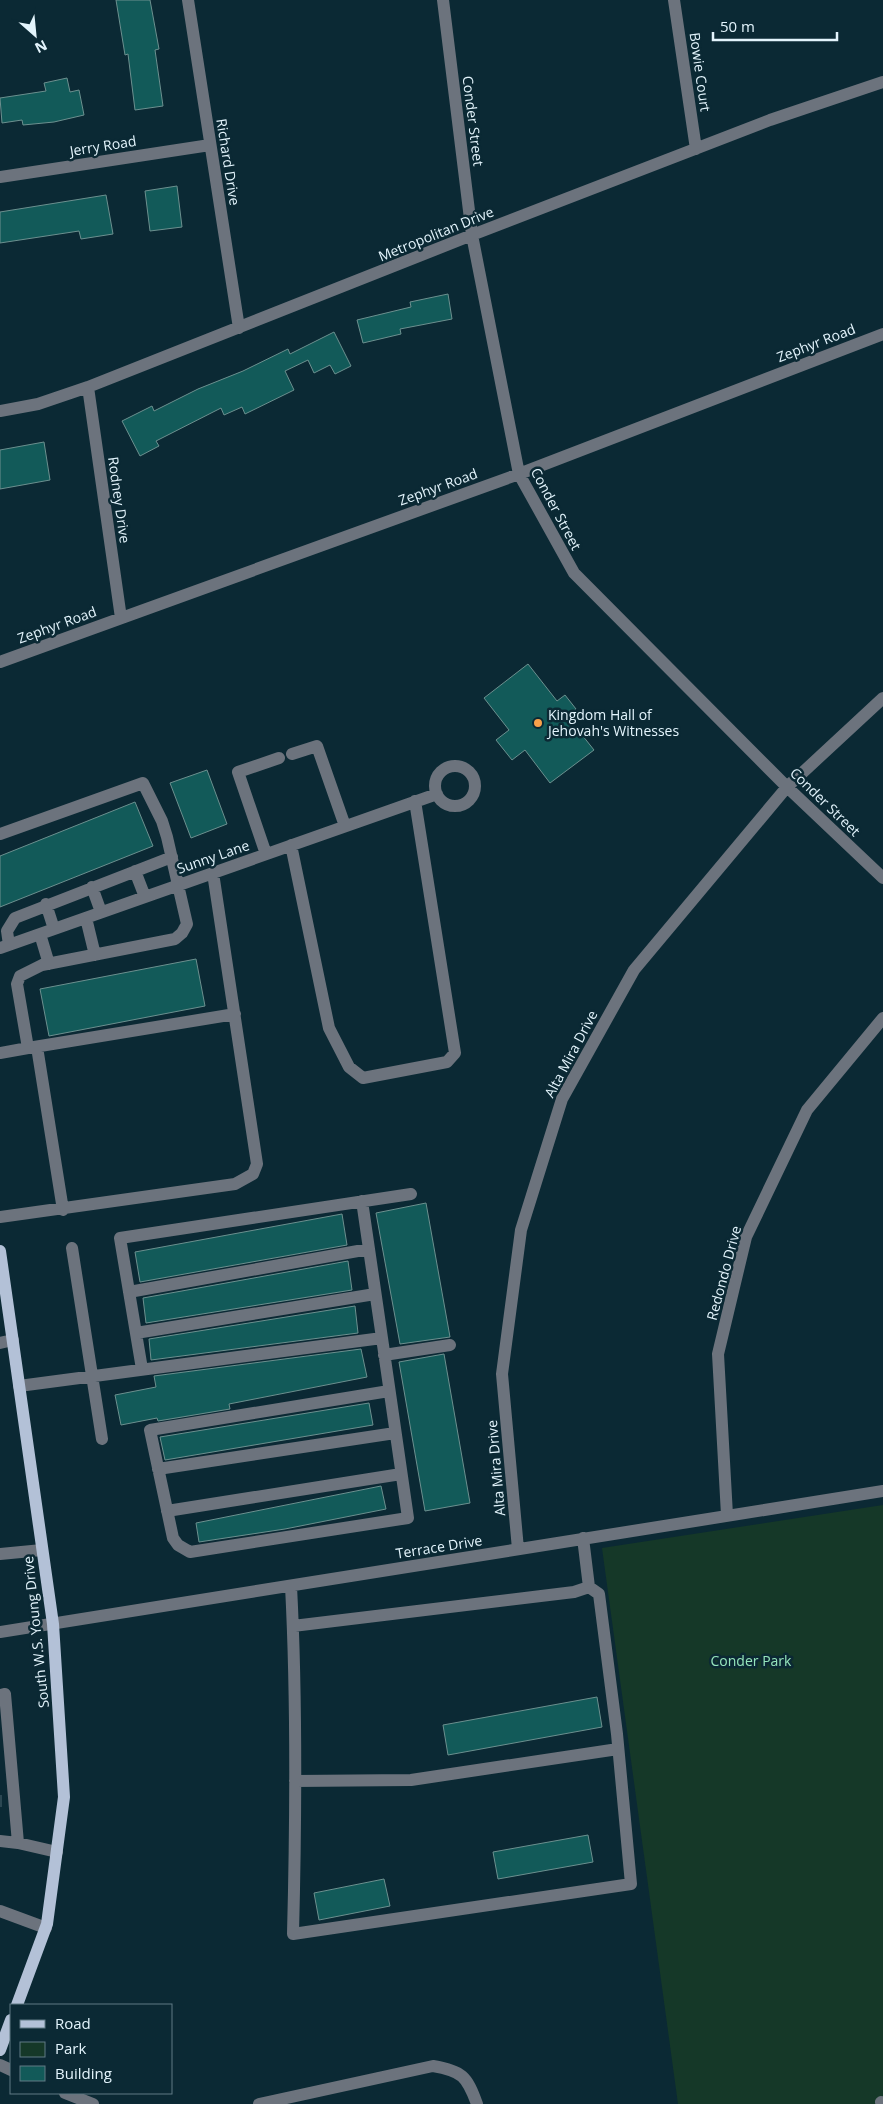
<svg xmlns="http://www.w3.org/2000/svg" width="883" height="2104" font-family="'Open Sans',sans-serif">
<style>
.green{fill:#153828}
.building{fill:#125a59;stroke:#6c908f}
.lines{fill:none;stroke-linecap:round;stroke-linejoin:round}
.minor-tunnel{stroke:#2b4752;stroke-width:12;stroke-dasharray:12 6;stroke-linecap:butt}
.minor{stroke:#6c737d;stroke-width:12}
.major{stroke:#b3c1d7;stroke-width:12}
.poi-dot{fill:#f8a14a;stroke:#0b2934;stroke-width:2}
.labels{text-anchor:middle;stroke-width:5;stroke-linejoin:round;paint-order:stroke}
.street-label{font-size:14px;fill:#e3f4fc;stroke:#0b2934}
.poi-label{font-size:14px;fill:#e3f4fc;stroke:#0b2934;text-anchor:start}
.park-label{font-size:14px;fill:#96e5bc;stroke:#0b2934}
</style>
<rect width="100%" height="100%" fill="#0b2934"/>
<path class="green" d="M883,1505V2104H678L602,1548Z"/>
<path class="building" d="M116,0H150L159,49L155,50L163,106L135,110L128,54L125,55Z
M67,78L70,92L79,90L84,115L54,122L23,125L22,120L2,123L0,98L46,91L44,83Z
M177,186L182,227L150,231L145,191Z
M106,195L113,234L81,239L79,231L0,243V212Z
M448,294L452,319L400,329L401,334L363,343L357,320L411,307L410,302Z
M334,332L351,366L335,374L330,365L314,373L308,360L285,371L294,390L245,414L242,407L224,415L221,408L156,441L159,446L140,456L122,421L152,406L154,411L198,389L243,371L288,349L290,354Z
M44,442L50,480L0,489V450Z
M528,664L557,701L565,695L576,709L567,716L594,750L550,783L525,750L512,760L496,740L509,730L484,698Z
M207,770L227,824L191,838L170,783Z
M135,802L153,846L0,907V856Z
M196,959L205,1006L49,1036L40,989Z
M426,1203L450,1337L400,1344L376,1213Z
M342,1214L347,1245L140,1282L135,1252Z
M348,1261L352,1290L146,1323L143,1298Z
M355,1306L358,1333L151,1360L149,1339Z
M361,1349L367,1377L229,1404L230,1409L158,1421L157,1418L121,1425L115,1395L156,1387L154,1376Z
M444,1354L470,1503L425,1511L399,1362Z
M369,1403L373,1425L165,1460L160,1437Z
M381,1486L386,1509L285,1529L199,1542L196,1523Z
M597,1697L602,1727L448,1755L443,1725Z
M588,1835L593,1862L498,1879L493,1852Z
M384,1879L390,1906L319,1920L314,1893Z"/>
<g class="lines">
<path class="minor-tunnel" d="M0,1801H2"/>
<path class="minor" d="M188,0L239,328
M443,0L472,235L519,474L574,573L787,787L883,878
M674,0L696,149
M0,177L210,145
M88,387L121,618
M0,411L38,404L88,387L472,235L770,120L883,82
M0,662L519,474L883,334
M292,754L317,746L345,826
M435 786a20 20 0 1 1 40 0a20 20 0 1 1-40 0Z
M0,834L143,783L162,821L167,837L187,924L182,933L175,939L42,965L20,976L17,984L28,1048L0,1053
M291,845L329,1028L349,1067L363,1078L447,1062L455,1053L415,801
M266,854L238,772L279,758
M135,871L145,897
M92,887L101,912
M46,904L54,929
M86,918L95,955
M40,934L49,964
M9,945L7,931L15,918L172,857
M0,948L437,794
M37,1047L63,1210
M28,1048L235,1014
M362,1201L382,1338
M0,1217L235,1184L253,1174L257,1164L213,873
M72,1248L102,1439
M129,1292L369,1249
M136,1333L375,1294
M0,1343L13,1340
M384,1355L450,1345
M142,1369L120,1238L411,1194
M19,1386L382,1338L408,1518L190,1552L178,1545L173,1538L150,1430L389,1391
M158,1469L395,1433
M167,1511L401,1474
M727,1515L718,1354L746,1237L807,1110L883,1018
M518,1549L502,1374L521,1230L562,1099L634,970L787,787L883,698
M0,1554L42,1550
M291,1586C297,1702 296,1818 293,1934L631,1884L617,1734L599,1594L589,1587L583,1538
M293,1626L574,1592L589,1587
M0,1632L883,1491
M0,1695L5,1694L18,1843L57,1852
M295,1781L411,1780L618,1749
M0,1841L18,1843
M0,1911L46,1928
M0,2065L11,2070
M65,2093L93,2104
M881,2102L882,2104
M259,2104L433,2066C462,2071 467,2076 477,2104"/>
<path class="major" d="M0,1251L53,1624L64,1797L47,1924L17,2005
M0,2050L11,2020"/>
</g>
<circle class="poi-dot" cx="538" cy="723" r="5"/>
<g class="labels">
<g class="street-label">
<text transform="translate(700 72) rotate(82)" y="5">Bowie Court</text>
<text transform="translate(473 121) rotate(83)" y="5">Conder Street</text>
<text transform="translate(103 146) rotate(-9)" y="5">Jerry Road</text>
<text transform="translate(228 162) rotate(81)" y="5">Richard Drive</text>
<text transform="translate(436 234) rotate(-22)" y="5">Metropolitan Drive</text>
<text transform="translate(816 343) rotate(-21)" y="5">Zephyr Road</text>
<text transform="translate(438 487) rotate(-20)" y="5">Zephyr Road</text>
<text transform="translate(119 500) rotate(82)" y="5">Rodney Drive</text>
<text transform="translate(556 509) rotate(62)" y="5">Conder Street</text>
<text transform="translate(57 625) rotate(-20)" y="5">Zephyr Road</text>
<text transform="translate(825 802) rotate(44)" y="5">Conder Street</text>
<text transform="translate(213 857) rotate(-19)" y="5">Sunny Lane</text>
<text transform="translate(571 1054) rotate(-62)" y="5">Alta Mira Drive</text>
<text transform="translate(724 1273) rotate(-75)" y="5">Redondo Drive</text>
<text transform="translate(496 1468) rotate(-95)" y="5">Alta Mira Drive</text>
<text transform="translate(439 1547) rotate(-9)" y="5">Terrace Drive</text>
<text transform="translate(36 1632) rotate(-96)" y="5">South W.S. Young Drive</text>
</g>
<g class="poi-label">
<text x="548" y="720">Kingdom Hall of<tspan x="548" dy="16">Jehovah's Witnesses</tspan></text>
</g>
<g class="park-label">
<text x="751" y="1666">Conder Park</text>
</g>
</g>
<rect x="10" y="2004" width="162" height="90" fill="#0b2934" stroke="#617a84"/>
<rect x="20" y="2020" width="25" height="8" fill="#b3c1d7" stroke="#617a84"/>
<text x="55" y="2029" font-size="15" fill="#e3f4fc">Road</text>
<rect x="20" y="2042" width="25" height="15" fill="#153828" stroke="#617a84"/>
<text x="55" y="2054" font-size="15" fill="#e3f4fc">Park</text>
<rect x="20" y="2066" width="25" height="15" fill="#125a59" stroke="#617a84"/>
<text x="55" y="2079" font-size="15" fill="#e3f4fc">Building</text>
<g transform="translate(35 35) rotate(153)" stroke="#0b2934" stroke-width="4" paint-order="stroke">
<path d="M0-4L9 19L0 12L-9 19Z" fill="#e3f4fc"/>
<text y="-8" font-size="14" font-weight="bold" text-anchor="middle" fill="#e3f4fc">N</text>
</g>
<path d="M713 32v8h124v-8" fill="none" stroke="#e3f4fc" stroke-width="2.5"/>
<text x="720" y="32" font-size="15" fill="#e3f4fc" stroke="#0b2934" stroke-width="4" paint-order="stroke">50 m</text>
</svg>
